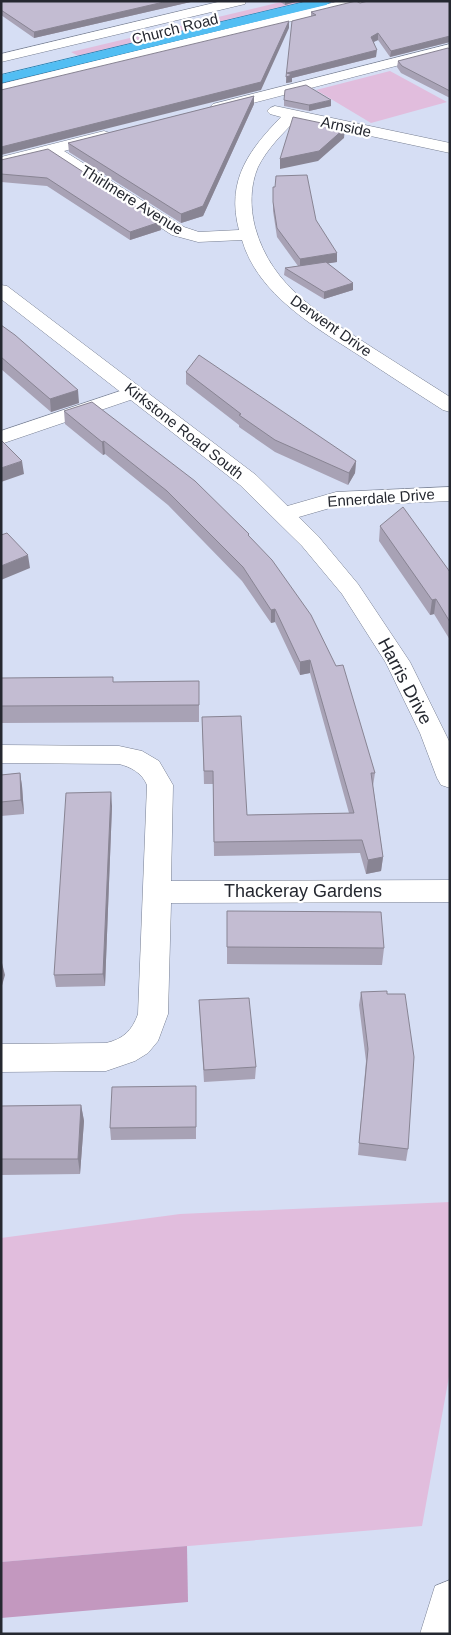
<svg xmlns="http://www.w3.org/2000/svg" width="451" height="1635" font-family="Arial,sans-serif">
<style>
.green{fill:#e1bddd}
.forest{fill:#c398bf}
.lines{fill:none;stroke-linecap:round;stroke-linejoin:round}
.minor-casing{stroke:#777f92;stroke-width:1}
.tertiary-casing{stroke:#777f92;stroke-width:1}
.trunk-casing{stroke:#267ead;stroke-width:1}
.minor{fill:#fff;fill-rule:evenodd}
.tertiary{fill:#fff;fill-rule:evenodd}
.trunk{fill:#52bef3;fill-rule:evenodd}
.wall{fill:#a8a2b5}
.shaded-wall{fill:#888493}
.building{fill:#c3bcd2;stroke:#888493}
.labels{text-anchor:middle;stroke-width:4.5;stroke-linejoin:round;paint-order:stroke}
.far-street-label{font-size:15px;fill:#252830;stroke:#fff}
.street-label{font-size:18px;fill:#252830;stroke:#fff}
</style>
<rect width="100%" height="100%" fill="#d6def4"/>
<path class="green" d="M285,1H312L80,57L71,52Z
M390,71L447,102L371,123L316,90Z
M450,1202V1371L422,1526L1,1562V1238L180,1214Z"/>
<path class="forest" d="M187,1546L188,1602L1,1618V1562Z"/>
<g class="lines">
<defs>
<path id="minor" d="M222,1H246L245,4L1,62V54Z
M340,1H363L362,4L1,92V84Z
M450,44V52L218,112L213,110L210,107L213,104Z
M275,106L450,143V153L296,120C282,134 267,149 258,167C250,186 250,207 255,227C272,289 323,315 373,348C399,364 424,381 450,397V412L443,410C415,392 387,374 360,356C315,327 258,295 242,240L198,242L172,235L49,155L1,167V157L104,131L110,133L112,136L110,139L64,151L184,227L199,232L239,230C226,181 248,151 281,117L270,114L267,111L270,108Z
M135,386L142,388L145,392L142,396L1,444V431Z
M450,487V501L337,506L285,521L277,519L274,514L277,509L336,492Z
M1,745L119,746L142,751L159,761L173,785L171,881L450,880V902L171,903L168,1014L158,1041L148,1053L135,1061L106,1071L1,1072V1044L106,1043C123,1039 132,1031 138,1014L147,785C142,773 131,767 119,764L1,763Z"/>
<path id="tertiary" d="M1,285L7,286L256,475L318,536L358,584L410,662L450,743V788L441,785L437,778L420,733L386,663L342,594L302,546L240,485L1,299Z
M450,1580V1634H420L435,1586Z"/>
<path id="trunk" d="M308,1H332L326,5L1,83V75Z"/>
</defs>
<use href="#minor" class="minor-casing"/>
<use href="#tertiary" class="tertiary-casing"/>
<use href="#trunk" class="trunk-casing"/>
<use href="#minor" class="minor"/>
<use href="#tertiary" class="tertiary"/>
<use href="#trunk" class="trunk"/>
</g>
<path class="wall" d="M1,1H195L34,38L1,15Z
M279,1H299L285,5Z
M450,1V42L390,57L378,40L374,42L376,57L292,78V82L286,83V77L311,16V12L360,3Z
M450,49V98L401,73L397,67L398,61Z
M254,96V104L203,216L181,223L69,152L68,143Z
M284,100L331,106L309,111L284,106Z
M1,160L160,222L161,230L130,240L47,186L1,182Z
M273,187L337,262L328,263L353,290L324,299L284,275L285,268L298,266L277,237L273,211Z
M1,325L79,403L51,412L1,369Z
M186,372L356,461L355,473L348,485L275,452L239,427V425L186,384Z
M64,411L249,534V536L375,773L373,786L383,857L381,871L366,874L360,853L214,856L213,784H204L202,717L247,815L349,813L310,673L300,675L275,622L271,623L242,581L168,505L105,454L103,455L65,424Z
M380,526L450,572V640L434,614L430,615L379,541Z
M1,678L113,682L199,681V722L1,723Z
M20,773L22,786L24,814L1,816V775Z
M112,806L105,986L56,987L54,975Z
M227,911L384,948L382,965L227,964Z
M361,992L387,994L408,1149L406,1161L358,1155L366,1061L359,1005Z
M199,1000L256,1067L255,1079L204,1082Z
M196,1086V1139L111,1140L110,1128Z
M81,1105L84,1121L80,1174L1,1175V1106Z"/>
<path class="shaded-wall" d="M168,1H195L34,38V32Z
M285,1H299L285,5Z
M289,21V28L261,90L1,155V147Z
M378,33V40L371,43V37Z
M450,36V42L390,57L391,51Z
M377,50L376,57L292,78V82L286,83L287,73Z
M254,96V104L203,216L181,223V214Z
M331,100V106L309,111V105Z
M345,128L344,138L318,161L280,169V159Z
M160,222L161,230L130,240V232Z
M337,253V262L300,268V259Z
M353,283V290L324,299V292Z
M78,390L79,403L51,412L50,399Z
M104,441L105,454L103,455L102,442Z
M22,461L24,474L1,482V468Z
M356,461L355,473L348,485L349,473Z
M28,555L30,568L1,580V566Z
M436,599L434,614L430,615L432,600Z
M275,609V622L271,623V610Z
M310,660V673L300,675V662Z
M20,773L22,786L24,814L21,800Z
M111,792L112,806L105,986L103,974Z
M383,857L381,871L366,874L368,860Z
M2,963L5,975L1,989V966Z
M81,1105L84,1121L80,1174L78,1159Z"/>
<path class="building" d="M1,1H168L34,32L1,10Z
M356,1L360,3L368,1H450V36L391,51L378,33L371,37L377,50L287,73L292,75L286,77L292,21L316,15L311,12Z
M289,21L261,82L1,147V90Z
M448,48L450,49V91L402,66L398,61Z
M306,85L331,100L309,105L284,100L285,90Z
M254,96L203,206L181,214L68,143Z
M293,117L345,128L319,151L280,159Z
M48,149L160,222L130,232L47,178L1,174V160Z
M307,175L316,220L337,253L300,259L277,228L273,202V187H275L276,176Z
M326,262L353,283L324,292L285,268Z
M1,325L15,335L78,390L50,399L1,357Z
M199,355L356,461L349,473L275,440L239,415L241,414L186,372Z
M92,402L195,481L249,534L248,535L272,560L311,615L336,666L343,665L375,773H371L383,857L368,860L362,840L214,842L213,771H204L202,717L241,716L247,815L354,813L310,660L300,662L275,609L271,610L243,567L167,491L104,441L102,442L64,411Z
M1,440L22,461L1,468Z
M403,507L450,572V622L436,599L432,600L380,526Z
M7,533L28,555L1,566V535Z
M113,677V682L199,681V705L1,706V678Z
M20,773L21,800L1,802V775Z
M111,792L103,974L54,975L66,793Z
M227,911L381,912L384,948L227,947Z
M387,991V994H405L414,1057L408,1149L359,1143L368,1049L361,992Z
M249,998L256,1067L204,1070L199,1000Z
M196,1086V1127L110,1128L112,1087Z
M81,1105L78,1159H1V1106Z"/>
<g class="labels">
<g class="far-street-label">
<text transform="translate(175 29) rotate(-14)" y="5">Church Road</text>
<text transform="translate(346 127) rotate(12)" y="5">Arnside</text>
<text transform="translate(132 200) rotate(32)" y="5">Thirlmere Avenue</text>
<text transform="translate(331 326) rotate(35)" y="5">Derwent Drive</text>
<text transform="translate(184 431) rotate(38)" y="5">Kirkstone Road South</text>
<text transform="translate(381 498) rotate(-4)" y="5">Ennerdale Drive</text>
</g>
<g class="street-label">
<text transform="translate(405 681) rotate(62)" y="6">Harris Drive</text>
<text x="303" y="897">Thackeray Gardens</text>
</g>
</g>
<rect width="451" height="1635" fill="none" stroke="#252830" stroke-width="5"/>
</svg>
